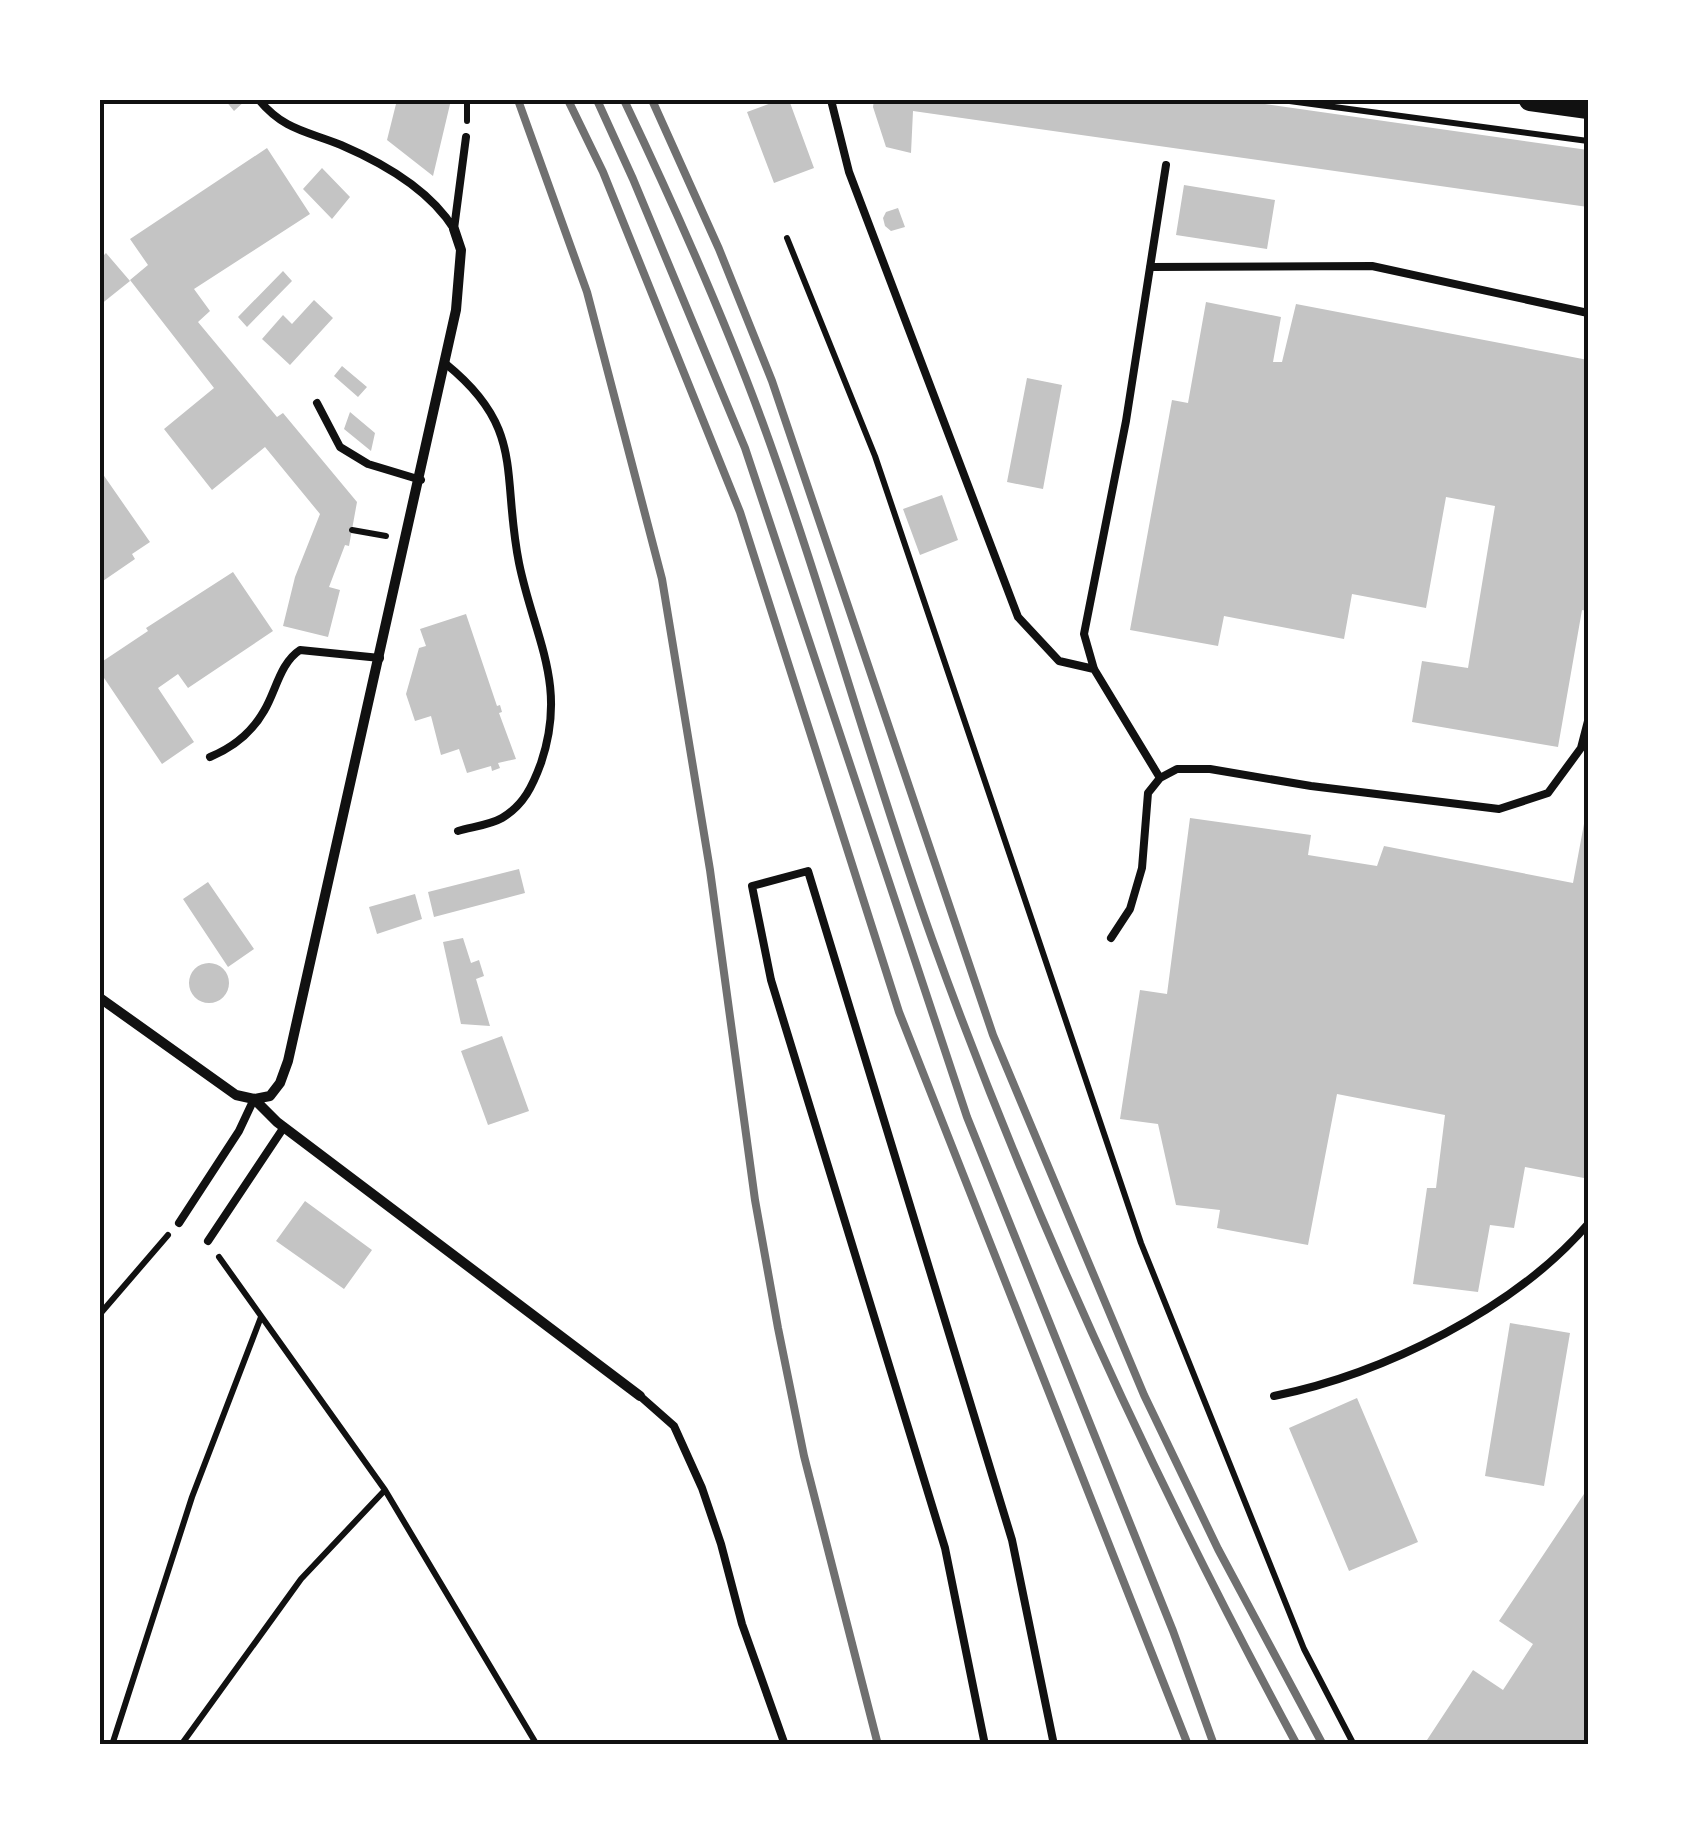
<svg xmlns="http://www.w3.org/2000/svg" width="1688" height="1845" font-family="'Zilla Slab',serif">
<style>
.building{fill:#c4c4c4}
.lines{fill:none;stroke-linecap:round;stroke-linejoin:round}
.path{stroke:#111;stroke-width:6}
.service{stroke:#111;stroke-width:8}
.minor{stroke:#111;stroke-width:10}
.primary{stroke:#111;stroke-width:22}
.rail{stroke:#707070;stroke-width:8}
.neatline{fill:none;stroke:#111;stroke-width:4}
</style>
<rect width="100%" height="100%" fill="#fff"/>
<path class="building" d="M225,100H246L234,111Z
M397,100H451L433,176L387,140Z
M779,100H789L814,168L774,183L747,112Z
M874,100H1237L1588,150V207L913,111L911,153L886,147L873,107Z
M267,148L310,214L194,289L210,311L198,322L277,417L283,413L357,502L349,546L345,545L329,587L340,590L328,637L283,626L295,577L320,514L265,447L212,490L164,429L214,388L130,280L148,265L130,239Z
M322,168L350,197L332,219L303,189Z
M1184,185L1275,200L1267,249L1176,235Z
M898,208L905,227L891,231L885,226L883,218L886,212Z
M106,253L130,281L100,305V259Z
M283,271L292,281L247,327L238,317Z
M314,300L333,318L290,365L262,339L283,315L292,324Z
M1206,302L1281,317L1273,362H1282L1296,304L1588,360V611L1582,610L1558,747L1412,722L1422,661L1468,668L1495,506L1446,497L1426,608L1352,594L1344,639L1224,616L1218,646L1130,630L1172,400L1188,403Z
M342,366L367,387L358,397L334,376Z
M1027,378L1062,385L1043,489L1007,482Z
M350,412L375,433L371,451L344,429Z
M100,470L150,542L132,554L135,559L100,583Z
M942,495L958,540L920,555L903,509Z
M233,572L273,631L188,688L178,674L158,688L194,742L162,764L100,672V663L148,631L146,628Z
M466,614L497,706L500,705L502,712L499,713L516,759L498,763L500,768L492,771L491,766L467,773L459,749L441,755L431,716L415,721L406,694L419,648L426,646L420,629Z
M1586,813L1588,1156L1584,1178L1525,1167L1514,1228L1490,1225L1478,1292L1413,1284L1427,1188H1436L1445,1115L1337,1094L1308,1245L1217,1228L1220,1210L1176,1205L1158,1124L1120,1119L1140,990L1167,994L1190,818L1311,835L1308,855L1377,866L1384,846L1573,883Z
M519,869L525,893L434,917L428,892Z
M208,882L254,949L228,967L183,899Z
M415,894L422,919L377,934L369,907Z
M463,938L471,963L479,960L484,976L476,979L490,1026L461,1024L443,942Z
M189 983a20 20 0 1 1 40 0a20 20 0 1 1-40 0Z
M502,1036L529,1111L488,1125L461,1051Z
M305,1201L372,1250L344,1289L276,1241Z
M1510,1323L1570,1333L1544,1486L1485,1476Z
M1357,1398L1418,1542L1349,1571L1289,1428Z
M1588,1488V1745H1435L1427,1740L1473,1670L1503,1690L1533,1644L1499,1621Z"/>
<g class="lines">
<path class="path" d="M1282,100L1588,141
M467,121V100
M787,238L875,456L1141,1243L1304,1649L1354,1745
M352,530L386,536
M100,1314L168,1235
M385,1490L537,1745
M112,1745L192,1497L261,1317
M181,1745L301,1579L385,1490L219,1257"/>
<path class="service" d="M259,100C284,130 306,131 341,145C383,163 430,190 454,229
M831,100L849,172L1018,617L1059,661L1094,669
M454,229L466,137
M1150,267L1372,266L1588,313
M446,364C526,429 501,473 519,563C534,637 568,684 541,763C533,785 524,805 502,818C490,825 471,827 458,831
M317,403L340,447L368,464L421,480
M210,757C232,748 252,732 264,711C276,691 280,663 300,650L380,658
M1160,778L1094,669L1084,634L1126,421L1166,165
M1111,938L1130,909L1142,868L1148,793L1160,778L1177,769H1210L1311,786L1499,809L1548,793L1581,748L1588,721
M179,1223L239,1131L254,1099
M208,1241L284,1127
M640,1396L674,1426L702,1488L721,1544L742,1624L785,1745
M1274,1396C1383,1374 1515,1309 1588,1224
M985,1745L945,1548L771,980L752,886L808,871L1012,1540L1054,1745"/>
<path class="minor" d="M100,998L236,1095L254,1099L277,1122L640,1396
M254,1099L270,1096L280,1083L288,1061L456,310L461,250L454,229"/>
<path class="primary" d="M1530,100L1588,108"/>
<path class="rail" d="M518,100L587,292L662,579L710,870L755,1200L778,1328L804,1456L878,1745
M568,100L603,172L740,512L899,1012L1188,1745
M597,100L633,179L745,448L967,1117L1173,1631L1214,1745
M624,100C674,205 722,312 762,421C824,591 871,768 932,939C1032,1217 1157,1486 1297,1745
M652,100L719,249L772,381L993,1035L1144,1395L1218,1549L1323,1745"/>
</g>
<rect width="1688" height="1845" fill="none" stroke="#ffffff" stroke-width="205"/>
<rect x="102" y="102" width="1484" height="1640" class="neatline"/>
</svg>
